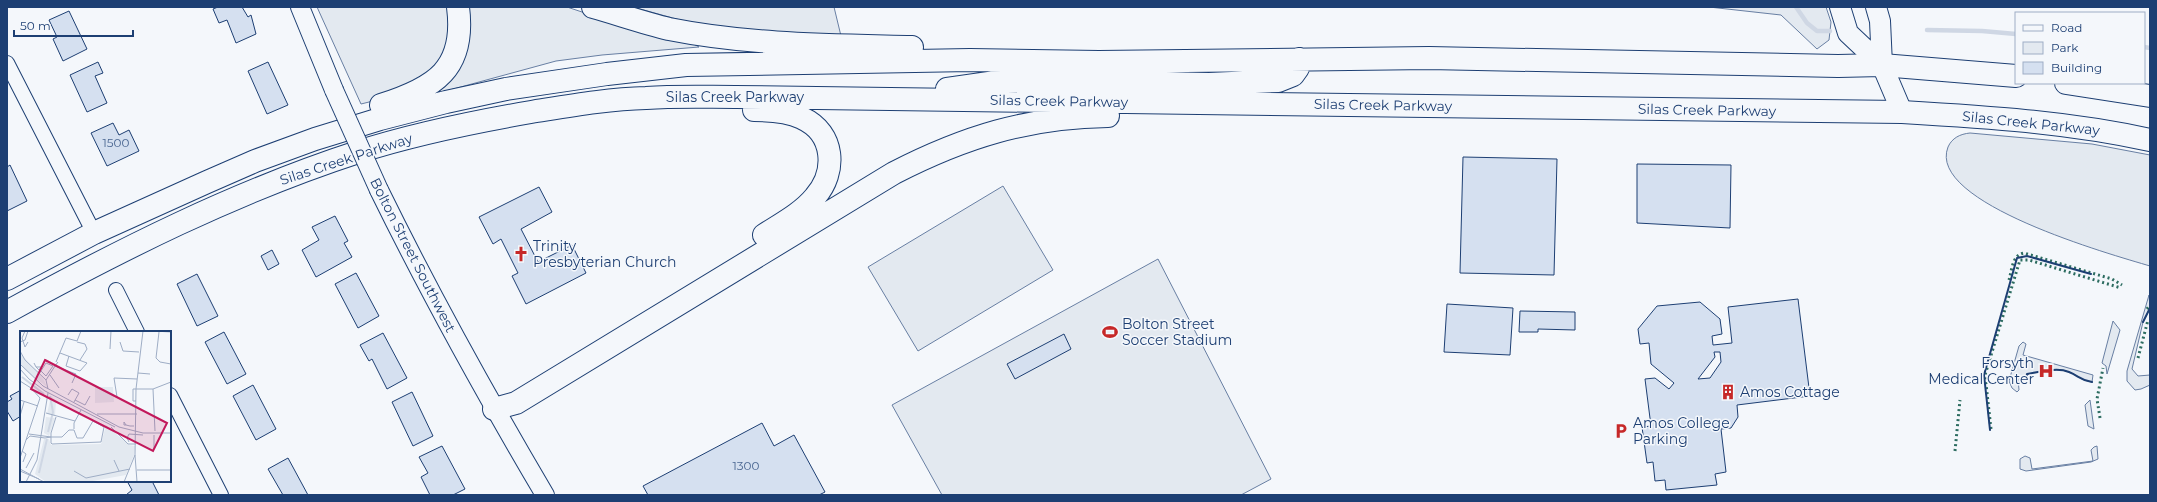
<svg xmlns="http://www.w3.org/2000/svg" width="2157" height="502" font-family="Montserrat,sans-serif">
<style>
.green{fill:#e3e9f0;stroke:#687fa3}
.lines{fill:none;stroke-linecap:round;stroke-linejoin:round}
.stream{stroke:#cfd7e4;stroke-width:4.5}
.building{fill:#d5e0f0;stroke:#1d3f73;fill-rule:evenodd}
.minor-casing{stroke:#1d3f73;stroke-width:16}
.tertiary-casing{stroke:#1d3f73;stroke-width:20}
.secondary-casing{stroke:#1d3f73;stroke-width:22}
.primary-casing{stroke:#1d3f73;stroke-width:24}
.minor{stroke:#f4f7fb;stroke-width:14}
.tertiary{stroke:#f4f7fb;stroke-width:18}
.secondary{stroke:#f4f7fb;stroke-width:20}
.primary{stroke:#f4f7fb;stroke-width:22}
.tertiary-bridge-casing{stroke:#1d3f73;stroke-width:20;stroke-linecap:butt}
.tertiary-bridge{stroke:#f4f7fb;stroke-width:18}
.hedge{stroke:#2c6c60;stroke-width:3;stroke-dasharray:2 3;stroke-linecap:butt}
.wall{stroke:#1d3f73;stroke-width:2}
.labels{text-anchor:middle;stroke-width:3;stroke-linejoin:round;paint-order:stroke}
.number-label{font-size:12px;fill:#4b6792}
.street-label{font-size:14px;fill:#1d3f73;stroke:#f4f7fb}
.poi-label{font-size:14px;fill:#1d3f73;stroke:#f4f7fb;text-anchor:start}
.inset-river{fill:none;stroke:#cfd7e4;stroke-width:2}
.inset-road{fill:none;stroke:#9eadc5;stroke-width:1}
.view{fill:#c2185b;fill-opacity:0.15;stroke:#c2185b;stroke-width:2}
.inset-edge{fill:none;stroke:#1d3f73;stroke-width:2}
</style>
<rect width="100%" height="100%" fill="#f4f7fb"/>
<path class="green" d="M317,7H448L450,37L440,65L397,95L361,104Z
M464,7H567L630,28L692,43L699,47L602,55L556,61L424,97Z
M633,7H834L841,36L781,34L687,22Z
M1709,7H1826L1831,22L1829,40L1817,49L1781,15Z
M1970,133L2092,144L2150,155V266C2113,255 1926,203 1948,147C1952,138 1960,134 1970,133Z
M1003,186L1053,270L918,351L868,267Z
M1158,259L1271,479L1241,495H942L892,405Z
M2149,295L2150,308L2143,322L2132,369L2138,376L2150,375V385L2141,389L2135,390L2127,381V371Z
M2113,321L2120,330L2107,374L2106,366L2102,363Z
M2023,342L2026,344L2023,355L2093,375L2092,382C2080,380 2079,376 2069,372C2057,367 2040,372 2028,374L2026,378L2018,379L2019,390L2017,392L2012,388L2009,381L2019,346Z
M2090,400L2094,429L2088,426L2085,405Z
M2097,446L2098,459L2091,462L2026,471L2020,469V459L2025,456L2030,458L2032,469L2093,461L2091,450L2094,447Z"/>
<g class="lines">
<path class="stream" d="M1796,7L1807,23L1817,31H1830
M1927,30L1982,31L2016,34
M2144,47L2150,48"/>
</g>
<path class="building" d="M218,7H242L248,17L251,15L256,34L236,43L227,20L219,23L213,9Z
M69,11L87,49L63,61L53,39L57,37L49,20Z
M98,62L103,73L95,76L107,103L87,112L70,75Z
M268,62L288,105L267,114L248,71Z
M113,123L119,135L129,130L139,151L107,166L91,133Z
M1463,157L1557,159L1554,275L1460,273Z
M1637,164L1731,165L1730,228L1637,223Z
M10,165L27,201L7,211V167Z
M539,187L552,212L521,229L538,262L572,245L586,273L526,304L512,276L518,273L501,239L493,244L479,217Z
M335,216L348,241L344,243L352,257L316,277L302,250L319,240L312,227Z
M272,250L279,264L268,270L261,256Z
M356,273L379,316L358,328L335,284Z
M197,274L218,316L197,326L177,284Z
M1798,299L1810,396L1737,405L1738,417L1731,428L1721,429L1726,472L1715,474L1717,485L1666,490L1665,480L1655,481L1653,462L1647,463L1642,427L1651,426L1645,379L1655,378L1669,389L1674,383L1651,364L1649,343L1640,344L1638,329L1657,306L1700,302L1720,319L1722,334L1712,336L1713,345L1732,343L1728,307ZM1714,352H1720L1721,362L1710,378L1698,379L1715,357Z
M1447,304L1513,308L1510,355L1444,352Z
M1520,311L1575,312V330L1538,329V332H1519Z
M224,332L246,374L227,384L205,342Z
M383,333L407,378L387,389L372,359L369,361L360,345Z
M1064,334L1071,349L1015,379L1007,364Z
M253,385L276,429L256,440L233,396Z
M21,390V416L13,421L7,411V402L12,399L10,396Z
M412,392L433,436L413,446L392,402Z
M762,423L774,446L794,435L825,492L819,495H648L643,486Z
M442,446L465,489L453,495H430L421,477L428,473L419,457Z
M288,458L308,495H283L268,469Z
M127,481H152L159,495H126L132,490Z"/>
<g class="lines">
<defs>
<path id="minor" d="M7,63L94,233
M116,290L137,332
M170,395L221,495"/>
<path id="tertiary" d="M300,7L334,90
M379,190C430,294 486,395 545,495"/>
<path id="secondary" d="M1840,7L1848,33L1882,65
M1876,7L1880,21L1882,65L1902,112"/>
<path id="primary" d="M593,7C618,14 644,23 669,29C749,45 831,45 912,47
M2066,83L2150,96
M947,89L996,82L1049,81L1209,84L1278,81L1293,75L1298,68L1299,59
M381,105C435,88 466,69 458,7
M754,110C770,110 788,111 802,118C835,133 837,172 815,197C802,213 781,224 764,235
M7,279L94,233L207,182L255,161L315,139L380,119L446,102L506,89L607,74L686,65L970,60L1099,62L1429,58L1838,66L1882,65L2016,76
M7,312C120,250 235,192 358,152C414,134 473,122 531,112C569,106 608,99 646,98C676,96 705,97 735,97L1902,112C1986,117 2068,122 2150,140
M494,409L516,403L894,173C964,137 1028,117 1108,116"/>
</defs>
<use href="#minor" class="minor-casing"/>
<use href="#tertiary" class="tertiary-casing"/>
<use href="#secondary" class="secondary-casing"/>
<use href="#primary" class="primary-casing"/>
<use href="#minor" class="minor"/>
<use href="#tertiary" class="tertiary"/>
<use href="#secondary" class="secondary"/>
<use href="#primary" class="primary"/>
<defs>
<path id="tertiary-bridge" d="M334,90L379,190"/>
</defs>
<use href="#tertiary-bridge" class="tertiary-bridge-casing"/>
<use href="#tertiary-bridge" class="tertiary-bridge"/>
<path class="hedge" d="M2009,280C2012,270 2012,255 2024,253L2112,279L2122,285
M2147,309L2150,305
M2138,358L2148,320
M2100,418L2097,399L2103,368
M1991,429L1985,375L2020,260H2029L2121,288
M1955,451L1960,400"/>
<path class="wall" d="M2143,322L2150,308
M2026,378L2027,374C2040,372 2057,367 2069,372C2079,376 2080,380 2092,382
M1990,430L1984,375L2017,258L2027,256L2091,274"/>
</g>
<defs>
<symbol id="church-bare" viewBox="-9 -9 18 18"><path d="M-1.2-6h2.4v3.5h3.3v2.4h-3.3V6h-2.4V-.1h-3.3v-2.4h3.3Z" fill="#c62828" stroke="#f4f7fb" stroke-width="2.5" paint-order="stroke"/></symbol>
<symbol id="stadium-bare" viewBox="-9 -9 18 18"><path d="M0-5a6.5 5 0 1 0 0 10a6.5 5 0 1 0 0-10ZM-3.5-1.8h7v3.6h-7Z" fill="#c62828" stroke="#f4f7fb" stroke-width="2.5" paint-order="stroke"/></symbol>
<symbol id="hospital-bare" viewBox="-9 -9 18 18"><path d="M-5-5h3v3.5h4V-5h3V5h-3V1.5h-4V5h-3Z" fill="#c62828" stroke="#f4f7fb" stroke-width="2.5" paint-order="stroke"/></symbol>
<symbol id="building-bare" viewBox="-9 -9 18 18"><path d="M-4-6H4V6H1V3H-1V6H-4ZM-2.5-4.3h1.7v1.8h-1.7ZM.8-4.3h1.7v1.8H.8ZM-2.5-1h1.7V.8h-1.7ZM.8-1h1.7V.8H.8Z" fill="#c62828" stroke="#f4f7fb" stroke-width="2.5" paint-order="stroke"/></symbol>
<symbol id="parking-bare" viewBox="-9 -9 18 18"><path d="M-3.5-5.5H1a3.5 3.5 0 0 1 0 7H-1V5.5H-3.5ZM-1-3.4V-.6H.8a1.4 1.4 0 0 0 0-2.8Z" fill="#c62828" stroke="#f4f7fb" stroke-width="2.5" paint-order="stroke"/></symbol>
</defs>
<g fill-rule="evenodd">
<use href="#church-bare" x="510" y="243" width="22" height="22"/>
<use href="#stadium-bare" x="1099" y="321" width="22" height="22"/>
<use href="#hospital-bare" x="2035" y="360" width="22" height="22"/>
<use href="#building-bare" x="1717" y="381" width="22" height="22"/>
<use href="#parking-bare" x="1610" y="420" width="22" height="22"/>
</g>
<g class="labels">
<g class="number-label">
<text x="116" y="147">1500</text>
<text x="746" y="470">1300</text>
</g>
<g class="street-label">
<text x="735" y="102">Silas Creek Parkway</text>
<text transform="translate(1059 101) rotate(1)" y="5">Silas Creek Parkway</text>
<text transform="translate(1383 105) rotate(1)" y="5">Silas Creek Parkway</text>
<text transform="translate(1707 110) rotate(1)" y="5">Silas Creek Parkway</text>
<text transform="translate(2031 123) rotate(6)" y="5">Silas Creek Parkway</text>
<text transform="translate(346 159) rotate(-18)" y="5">Silas Creek Parkway</text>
<text transform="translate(413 255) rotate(63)" y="5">Bolton Street Southwest</text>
</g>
<g class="poi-label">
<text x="533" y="251">Trinity<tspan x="533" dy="16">Presbyterian Church</tspan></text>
<text x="1122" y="329">Bolton Street<tspan x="1122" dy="16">Soccer Stadium</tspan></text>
<text x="2034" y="368" text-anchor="end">Forsyth<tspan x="2034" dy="16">Medical Center</tspan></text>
<text x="1740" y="397">Amos Cottage</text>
<text x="1633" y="428">Amos College<tspan x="1633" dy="16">Parking</tspan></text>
</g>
</g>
<g transform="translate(20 331)">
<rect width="151" height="151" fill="#f4f7fb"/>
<path d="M0,22L24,49L27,56L5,39L0,31ZM75,56H93L94,71L75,72ZM31,65L36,70L35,85L27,83ZM26,86L35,87L29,105L24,102ZM86,94L109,114L115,115L114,124L106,144L67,151H26L15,143L24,108H29L31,114L81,113Z" fill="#e3e9f0"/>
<path class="inset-river" d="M2,46L24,63M28,101L33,81L30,65M19,142L27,108"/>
<path class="inset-road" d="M5,0L2,7L5,16L8,11M134,0L151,1M139,1L136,27L140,31L151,33M0,11L5,9L8,0M57,11L65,13L67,18L60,29M100,11L103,20L119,21M90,18L91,0M0,20L5,29L26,49L28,58M40,22L67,32L60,40L46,35L49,25M36,31L46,7L57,10L61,0M38,31L35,35L56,43L52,52M14,32L16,36H21L19,39L16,36M0,33L23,55L99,96L123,102H151M0,38L9,48L25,60L95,96M118,42L130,43M19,43L26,32L33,35L26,45L21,40M30,44L39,57M26,49L35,35M0,50L11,57L20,67L0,127M116,58H133L151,51M116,58H113V70H116M133,58L135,100M48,64L52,58L59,62L54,71M97,66L94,47L117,48M0,69L18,75M55,69L65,74L70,65M26,82L55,90M77,83H117M0,85L4,71M106,94L104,91V94H106L110,95H114M91,96L108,113H116M54,98V92L61,79M9,103L31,106M134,104V118M6,109L10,105L25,107L31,106H42L49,99H54L57,107H63L73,90L84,96L81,111L32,113L31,112V102L36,86M109,111L107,107L109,103L123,104M2,120L6,123L3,131M115,124L117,151M94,129L99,140M6,137L14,122M0,138L24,151M117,139H151M0,140L19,148M54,140L66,147L110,138M6,151L17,129L28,62M104,151L115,124L116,58L123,0"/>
<path class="view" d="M25,29L147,92L133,120L11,58Z"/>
<rect width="151" height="151" class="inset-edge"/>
</g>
<rect width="2157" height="502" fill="none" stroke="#1d3f73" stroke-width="16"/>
<rect x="2015" y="12" width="130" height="72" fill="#f4f7fb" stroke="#9eadc5"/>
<rect x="2023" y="25" width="20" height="6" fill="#f4f7fb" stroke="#9eadc5"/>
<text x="2051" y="32" font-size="12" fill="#1d3f73">Road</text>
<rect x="2023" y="42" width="20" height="12" fill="#e3e9f0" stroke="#9eadc5"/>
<text x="2051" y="52" font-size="12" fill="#1d3f73">Park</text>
<rect x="2023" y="62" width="20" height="12" fill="#d5e0f0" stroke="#9eadc5"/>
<text x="2051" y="72" font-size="12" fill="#1d3f73">Building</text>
<path d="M14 30v6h119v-6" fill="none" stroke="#1d3f73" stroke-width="2"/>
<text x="20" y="30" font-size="12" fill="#1d3f73" stroke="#f4f7fb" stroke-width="3" paint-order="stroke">50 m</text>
</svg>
